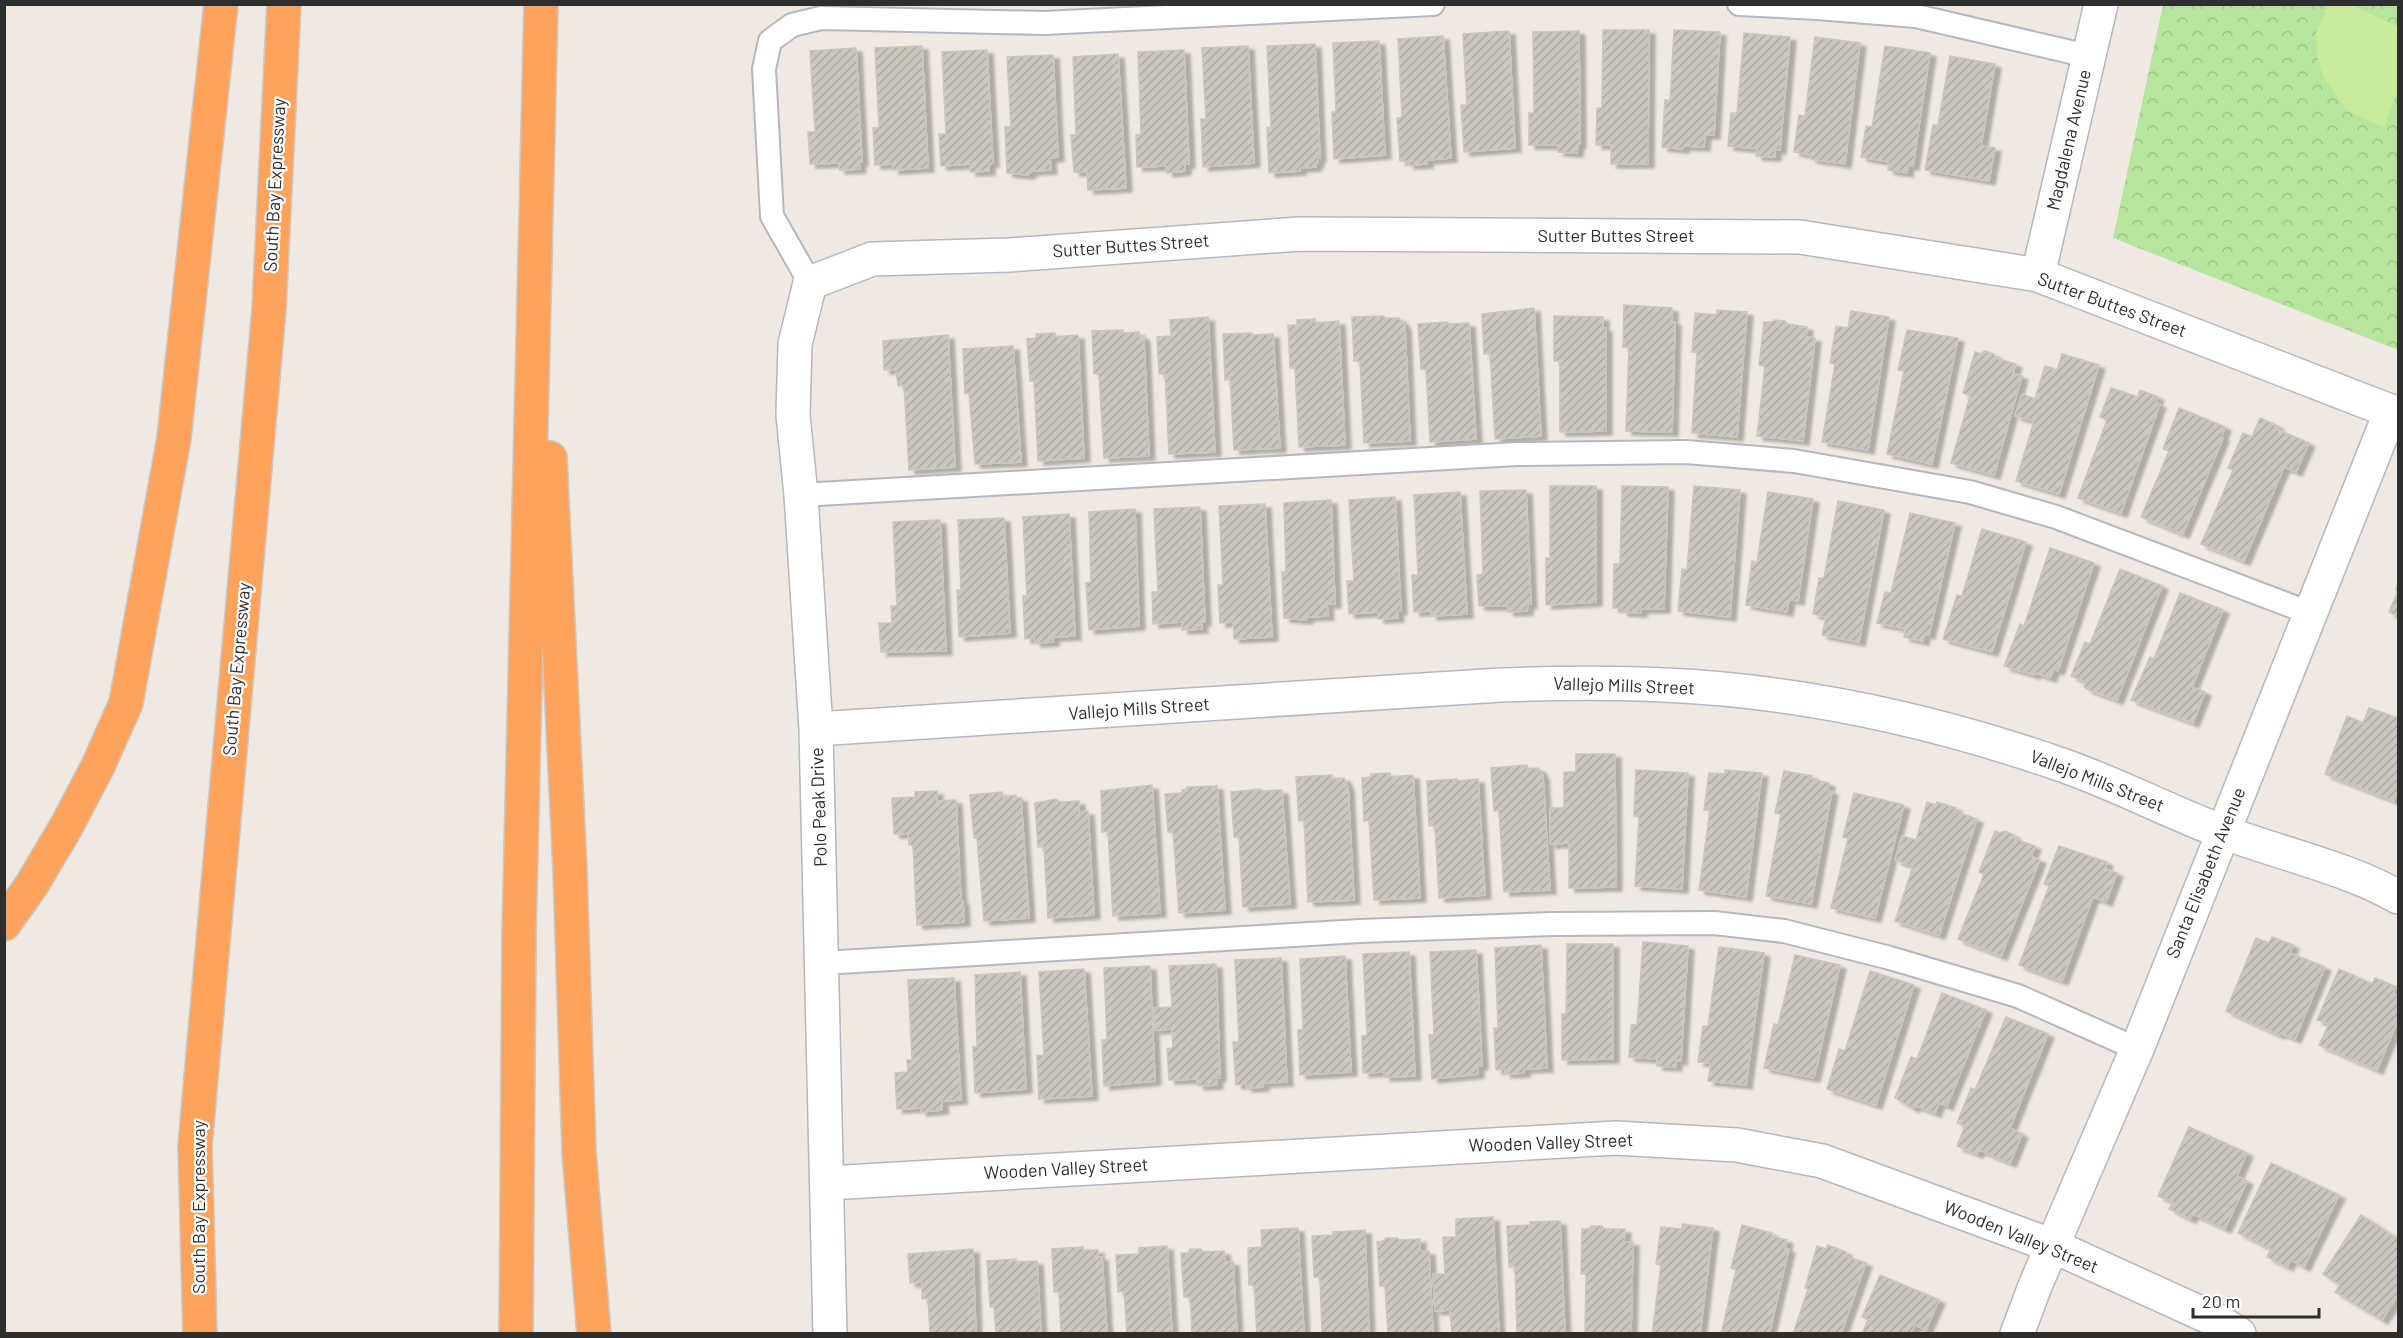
<svg xmlns="http://www.w3.org/2000/svg" width="2403" height="1338" font-family="Barlow,sans-serif">
<style>
.forest{fill:url(#forest-crowns)}
.pitch{fill:#c9ec9a}
.building{fill:url(#building-hatch);stroke:#cbc5ba;stroke-width:1.5;filter:url(#shadow)}
.lines{fill:none;stroke-linecap:round;stroke-linejoin:round}
.service-casing{stroke:#b4b7c1;stroke-width:26}
.minor-casing{stroke:#b4b7c1;stroke-width:36}
.motorway-casing{stroke:#c9c9c9;stroke-width:36}
.service{stroke:#fff;stroke-width:22}
.minor{stroke:#fff;stroke-width:33}
.motorway{stroke:#ffa35c;stroke-width:33}
.labels{text-anchor:middle;stroke-width:4.5;stroke-linejoin:round;paint-order:stroke}
.street-label{font-size:18px;fill:#2e2e2e;stroke:#fff}
</style>
<defs>
<pattern id="forest-crowns" width="20" height="18" patternUnits="userSpaceOnUse" patternTransform="scale(1.5)"><rect width="20" height="18" fill="#b6e59e"/><path d="M2 6a3 3 0 1 1 6 0M12 15a3 3 0 1 1 6 0" fill="none" stroke="#9dc588"/></pattern>
<pattern id="building-hatch" width="6" height="6" patternUnits="userSpaceOnUse" patternTransform="scale(1.5)"><rect width="6" height="6" fill="#cbc7bf"/><path d="M-1 1l2-2M0 6l6-6M5 7l2-2" fill="none" stroke="#afaba4"/></pattern>
<filter id="shadow"><feDropShadow dx="6" dy="4" stdDeviation="1.5" flood-color="#0004"/></filter>
</defs>
<rect width="100%" height="100%" fill="#efe9e1"/>
<path class="forest" d="M2163,5H2398V350L2113,238Z"/>
<path class="pitch" d="M2328,5H2352L2398,27V88L2384,128L2346,110L2323,76L2317,56L2316,33Z"/>
<path class="building" d="M1603,30H1649L1648,164H1611V145H1596L1597,108H1602Z
M1674,30L1720,32L1714,135H1705L1704,147L1684,146L1682,149L1662,147L1665,100H1670Z
M1509,31L1515,148L1464,152L1461,105H1467L1463,34Z
M1579,31L1580,144H1578L1577,153L1558,152V145H1529V113H1534L1533,32Z
M1744,33L1790,37L1780,150H1775V157L1756,156L1757,149L1728,146L1731,113H1737Z
M1443,36L1451,158L1427,160V164L1409,165L1408,161H1400L1397,118L1402,117L1398,39Z
M1815,37L1860,43L1845,164L1811,159V155L1794,152L1799,115L1805,116Z
M1379,41L1385,155L1334,159L1332,112H1336L1333,43Z
M1315,44L1320,158H1318V163H1315L1316,167L1300,168V171L1269,173L1267,128L1271,127L1267,46Z
M922,46L928,168L893,170V164L875,165L873,128H879L875,48Z
M1248,46L1254,163L1203,167L1201,119H1206L1202,48Z
M1885,46L1930,53L1913,166L1908,165L1907,173L1888,170L1889,162L1861,157L1866,126L1872,127Z
M856,48L862,162H859L860,169L839,170V163L810,164L808,132H815L810,51Z
M987,50L993,163L989,164V171L970,172L971,164L941,166L939,134H946L942,52Z
M1184,50L1189,164H1185V171L1167,173L1166,166L1137,167L1136,135L1141,134L1138,52Z
M1118,54L1126,188L1088,190L1087,172H1074L1071,135H1076L1073,57Z
M1053,55L1058,157L1050,158L1051,170L1032,171L1028,175L1007,173L1005,127H1011L1007,57Z
M1950,56L1995,64L1981,146L1995,148L1989,181L1925,170L1933,125H1938Z
M1624,305L1672,308V322H1675L1672,432L1626,431L1629,347H1623Z
M1534,308L1541,436L1495,439L1490,353L1484,354L1482,314Z
M1717,310L1747,312L1737,437L1692,433L1697,352H1692L1695,313L1717,315Z
M1851,311L1889,317L1868,450L1822,442L1835,364L1830,363L1836,326L1848,328Z
M1384,316V318H1399L1405,326L1410,441L1364,443L1360,361H1354L1352,317Z
M1554,316L1603,317V328H1606V431L1560,432V361H1554Z
M1208,317L1215,452L1169,454L1165,374H1159L1157,337L1171,336L1170,320Z
M1315,319V323L1339,321L1345,445L1299,447L1295,368H1290L1288,325H1297V320Z
M1774,320L1785,321L1787,324L1807,327L1806,337L1815,338L1803,441L1757,436L1765,366L1759,365L1764,322H1772Z
M1448,322V324L1469,323L1476,439L1430,442L1426,369H1421L1418,324Z
M1123,330V333L1139,332V336H1143L1144,340L1149,456L1104,458L1099,374H1094L1092,331Z
M1907,330L1958,338L1932,464L1887,454L1904,371L1898,370Z
M1055,333V337L1078,335L1084,458L1038,461L1034,381H1030L1027,339L1036,338V334Z
M1252,333V335L1273,334L1280,448L1234,450L1230,379L1225,380L1223,334Z
M948,335L955,467L909,470L904,385L898,386L896,370H884L883,341Z
M1013,346L1021,462L975,464L969,393L965,394L963,349Z
M1984,351L1994,354L1995,358L2016,364L2013,373L2022,376L1994,475L1951,463L1970,396L1963,393L1975,352L1981,354Z
M2062,354L2099,365L2059,494L2016,481L2034,421L2015,416L2022,394L2035,399L2045,366L2057,370Z
M2111,388L2138,397L2140,390L2158,397L2155,403L2160,404L2121,513L2078,498L2107,420L2100,417Z
M2179,408L2225,427L2221,438H2223L2183,534L2141,517L2169,451L2163,449Z
M2260,418L2278,426L2276,429L2309,443L2296,472L2284,467L2244,561L2201,544L2233,470L2228,468L2243,433L2252,437Z
M1550,486H1596V602L1546,605V558H1550Z
M1622,486L1668,487L1664,609H1641V613L1622,612V608H1613L1614,564H1620Z
M1694,486L1740,490L1730,617L1678,611L1682,569L1687,570Z
M1526,490L1531,604H1528L1527,611L1508,612V606H1479L1477,575L1483,574L1480,491Z
M1460,492L1467,614L1431,616V611L1414,612L1412,575H1418L1414,495Z
M1768,492L1813,499L1798,601L1789,599L1787,612L1746,605L1752,561L1757,562Z
M1395,497L1401,611H1397L1398,618L1378,619V612L1349,614L1347,581H1354L1349,500Z
M1331,500L1335,604H1327L1328,616L1308,617L1306,620L1284,618L1282,572H1286L1284,503Z
M1838,501L1884,510L1859,642L1822,635L1826,617L1813,614L1819,578H1824Z
M1265,504L1272,637L1234,639L1233,622L1220,623L1218,585H1223L1219,506Z
M1200,507L1205,622H1201L1202,629L1182,630V622L1153,624L1152,592H1158L1154,509Z
M1135,509L1139,626L1089,630L1086,583L1091,582L1089,512Z
M1910,513L1955,523L1929,635L1924,634L1923,641L1904,637L1906,629L1877,623L1885,592L1891,593Z
M1069,514L1075,636L1053,637V642L1035,643L1034,638L1025,639L1023,596H1027L1023,517Z
M1004,518L1010,633L959,637L957,590H961L958,520Z
M940,520L946,651L881,652L879,623H892L891,606H897L893,522Z
M1982,529L2026,542L1992,652L1943,639L1957,595L1962,596Z
M2050,548L2094,563L2058,671L2054,669L2050,678L2035,673L2034,675L2004,666L2020,624L2024,626Z
M2120,569L2162,586L2117,700L2089,690L2084,687L2086,682L2071,676L2085,642L2090,644Z
M2398,583V616L2389,612L2398,591L2396,590Z
M2180,593L2223,610L2192,687L2205,692L2193,723L2131,700L2150,657L2154,659Z
M2369,708L2398,718V788L2394,801L2325,774L2347,716L2363,723Z
M1576,754H1615L1616,887L1569,888V843L1550,844V808H1564V772H1576Z
M1527,765V769L1538,768L1541,771L1542,777L1543,776L1550,890L1504,892L1499,810L1494,811L1491,768Z
M1636,770L1688,773L1682,889L1635,886L1639,817L1634,816Z
M1725,770L1762,773L1746,897L1699,890L1710,810H1704L1709,773L1725,774Z
M1784,771L1812,776V779L1829,783L1827,790L1832,791L1811,904L1766,896L1781,814L1775,813Z
M1390,773V777L1413,775L1420,898L1374,900L1369,820L1364,821L1362,778L1371,777V774Z
M1332,775V779L1344,778L1348,787L1354,900L1308,902L1304,820L1299,821L1296,777Z
M1457,779V781L1478,779L1485,895L1439,898L1435,826H1429L1427,781Z
M1152,785L1160,913L1113,916L1108,831L1102,832L1101,791Z
M1217,786L1225,910L1179,913L1173,832H1168L1165,794L1182,793V790L1187,789V787Z
M1261,789V791L1282,790L1290,904L1243,907L1239,837H1234L1231,792Z
M937,791V801L956,800L961,901H963L964,922L917,925L913,845H909L908,834H894L892,798L915,797V792Z
M1002,792L1003,797L1016,795V798H1021L1029,918L984,921L977,838H974L970,795Z
M1854,793L1904,805L1875,918L1831,908L1848,838L1843,837Z
M1056,799L1060,802L1079,801V812L1088,811L1094,915L1048,918L1044,847H1038L1035,803Z
M1927,802L1936,805L1937,802L1956,808L1954,811L1977,819L1939,935L1895,921L1913,866L1895,860L1902,836L1916,840Z
M1995,831L1999,833L2005,831L2014,835L2015,839L2035,846L2031,856L2040,860L2001,956L1958,939L1984,874L1979,872Z
M2059,846L2107,862L2105,869L2117,873L2106,902L2093,897L2062,981L2019,965L2049,886L2044,884Z
M2272,937L2293,945L2290,953L2325,967L2295,1039L2280,1033L2279,1035L2226,1011L2256,938L2269,943Z
M1643,942L1688,946L1681,1061L1676,1060V1067L1657,1066V1059L1629,1057L1631,1025H1637Z
M1567,944H1613V1059L1562,1060V1014H1566Z
M1541,945L1547,1068L1524,1069V1073L1505,1074V1069L1496,1070L1494,1028H1498L1495,948Z
M1719,947L1764,953L1746,1085L1708,1081L1711,1063L1698,1062L1703,1026H1708Z
M1476,950L1482,1066L1478,1065V1074L1432,1079L1429,1035H1434L1430,952Z
M1409,952L1415,1076L1385,1077L1384,1072L1363,1073L1362,1036L1367,1035L1363,954Z
M1795,955L1840,965L1814,1078L1764,1068L1774,1024L1778,1025Z
M1345,956L1351,1072L1300,1075L1298,1030L1303,1029L1300,959Z
M1281,958L1287,1082L1263,1083V1087L1246,1088V1084L1236,1085L1233,1042H1239L1235,960Z
M1216,964L1220,1078H1216L1217,1085L1198,1086L1197,1079L1169,1080L1167,1049L1173,1048L1172,1029L1155,1030L1154,1008L1172,1007L1169,966Z
M1150,966L1155,1081L1104,1086L1102,1040H1107L1104,968Z
M1084,969L1092,1096L1039,1099L1037,1056L1044,1055L1039,972Z
M2339,969L2372,984L2375,978L2396,987L2393,993L2398,996V1020L2377,1070L2319,1045L2329,1024L2317,1020Z
M1870,971L1914,985L1876,1105L1827,1089L1839,1049L1845,1051Z
M1020,972L1026,1089L975,1093L973,1047H977L975,975Z
M954,978L961,1100L942,1101V1110L921,1112V1108L897,1109L895,1073L908,1072L907,1060H912L908,980Z
M1942,993L1986,1010L1947,1106L1939,1103L1935,1113L1916,1106L1913,1108L1895,1098L1911,1057L1917,1059Z
M2006,1017L2048,1034L2010,1128L2022,1134L2010,1163L1979,1150L1977,1154L1957,1146L1965,1126L1957,1123L1971,1088L1975,1090Z
M2189,1127L2247,1153L2237,1176L2247,1181L2225,1229L2193,1214L2190,1219L2169,1209L2173,1202L2158,1196Z
M2271,1163L2339,1195L2304,1267L2291,1260L2287,1267L2267,1257L2271,1249L2238,1233Z
M2361,1215L2398,1239V1295L2382,1320L2335,1292L2340,1285L2323,1274Z
M1493,1217L1499,1334H1452L1450,1310L1435,1311L1433,1274H1445L1443,1237H1456V1219Z
M1560,1221L1565,1334H1517L1515,1267H1509L1507,1226L1530,1225V1222Z
M1682,1224L1713,1228L1700,1334H1652L1661,1265L1656,1264L1661,1227L1682,1229Z
M1742,1225L1772,1233L1771,1236L1787,1240L1785,1249H1789L1769,1334H1721L1736,1270L1731,1268Z
M1592,1226H1602L1604,1229H1625L1624,1242H1633L1631,1334H1585L1586,1274H1581L1582,1229H1588Z
M1298,1228L1304,1334H1257L1254,1285H1249L1248,1248L1262,1247L1261,1230Z
M1365,1230L1369,1334H1322L1320,1277H1314L1312,1236L1333,1235V1232Z
M1386,1238H1397L1399,1240L1420,1239V1251H1429L1433,1334H1388L1385,1286H1380L1377,1242L1383,1241Z
M1828,1245L1846,1252L1845,1256L1866,1263L1841,1334H1793L1808,1289L1805,1288L1817,1246L1826,1249Z
M1167,1246L1172,1334H1127L1124,1291L1118,1292L1116,1255L1139,1254V1248Z
M1083,1247V1250H1098V1257H1102L1107,1334H1061L1059,1292H1054L1052,1249Z
M973,1249L976,1334H930L928,1298L922,1299V1282L910,1283L908,1254Z
M1190,1249H1201L1203,1252L1224,1251L1225,1262H1233L1237,1334H1192L1190,1297H1184L1181,1253H1188Z
M1016,1259V1262L1037,1261L1041,1334H996L994,1307H990L987,1261Z
M1880,1275L1939,1300L1926,1330L1915,1325L1911,1334H1862L1868,1320L1862,1317Z"/>
<g class="lines">
<defs>
<path id="service" d="M1739,4L1817,8L1916,16L2088,56
M810,283L772,216L764,69L770,41L792,25L821,18L1044,23L1433,4
M801,495L1517,454L1686,452L1794,461L1970,492L2056,517L2310,613
M823,963L1360,931L1553,924L1714,923L1784,931L1890,958L2018,996L2137,1049"/>
<path id="minor" d="M2038,275L2101,4
M816,729L1501,685C1556,683 1610,682 1665,685C1798,691 1932,720 2059,764C2115,783 2167,811 2223,832C2278,853 2348,868 2398,897
M828,1183L1616,1138L1737,1145L1822,1161L2053,1246L2218,1321L2239,1334
M830,1334L816,729L801,495L793,415L795,344L810,283L872,259L1009,255L1300,234L1800,237L2038,275L2398,414
M2017,1334L2035,1286L2137,1049L2391,411"/>
<path id="motorway" d="M550,458L570,870L579,1152L594,1334
M4,924L31,886L66,827L98,766L126,703L174,438L221,4
M200,1334L195,1146L269,309L284,4
M516,1334L519,935L541,4"/>
</defs>
<use href="#service" class="service-casing"/>
<use href="#minor" class="minor-casing"/>
<use href="#motorway" class="motorway-casing"/>
<use href="#service" class="service"/>
<use href="#minor" class="minor"/>
<use href="#motorway" class="motorway"/>
</g>
<g class="labels">
<g class="street-label">
<text transform="translate(2069 140) rotate(-77)" y="6">Magdalena Avenue</text>
<text transform="translate(275 185) rotate(-87)" y="6">South Bay Expressway</text>
<text x="1616" y="242">Sutter Buttes Street</text>
<text transform="translate(1131 246) rotate(-4)" y="6">Sutter Buttes Street</text>
<text transform="translate(2112 305) rotate(20)" y="6">Sutter Buttes Street</text>
<text transform="translate(237 669) rotate(-85)" y="6">South Bay Expressway</text>
<text transform="translate(1624 686) rotate(2)" y="6">Vallejo Mills Street</text>
<text transform="translate(1139 709) rotate(-4)" y="6">Vallejo Mills Street</text>
<text transform="translate(2097 781) rotate(21)" y="6">Vallejo Mills Street</text>
<text transform="translate(819 807) rotate(-92)" y="6">Polo Peak Drive</text>
<text transform="translate(2206 873) rotate(-68)" y="6">Santa Elisabeth Avenue</text>
<text transform="translate(1551 1143) rotate(-2)" y="6">Wooden Valley Street</text>
<text transform="translate(1066 1169) rotate(-3)" y="6">Wooden Valley Street</text>
<text transform="translate(199 1207) rotate(-90)" y="6">South Bay Expressway</text>
<text transform="translate(2021 1237) rotate(22)" y="6">Wooden Valley Street</text>
</g>
</g>
<rect width="2403" height="1338" fill="none" stroke="#2e2e2e" stroke-width="12"/>
<path d="M2193 1308v9h126v-9" fill="none" stroke="#2e2e2e" stroke-width="3"/>
<text x="2202" y="1308" font-size="18" fill="#2e2e2e" stroke="#ffffff" stroke-width="4.5" paint-order="stroke">20 m</text>
</svg>
